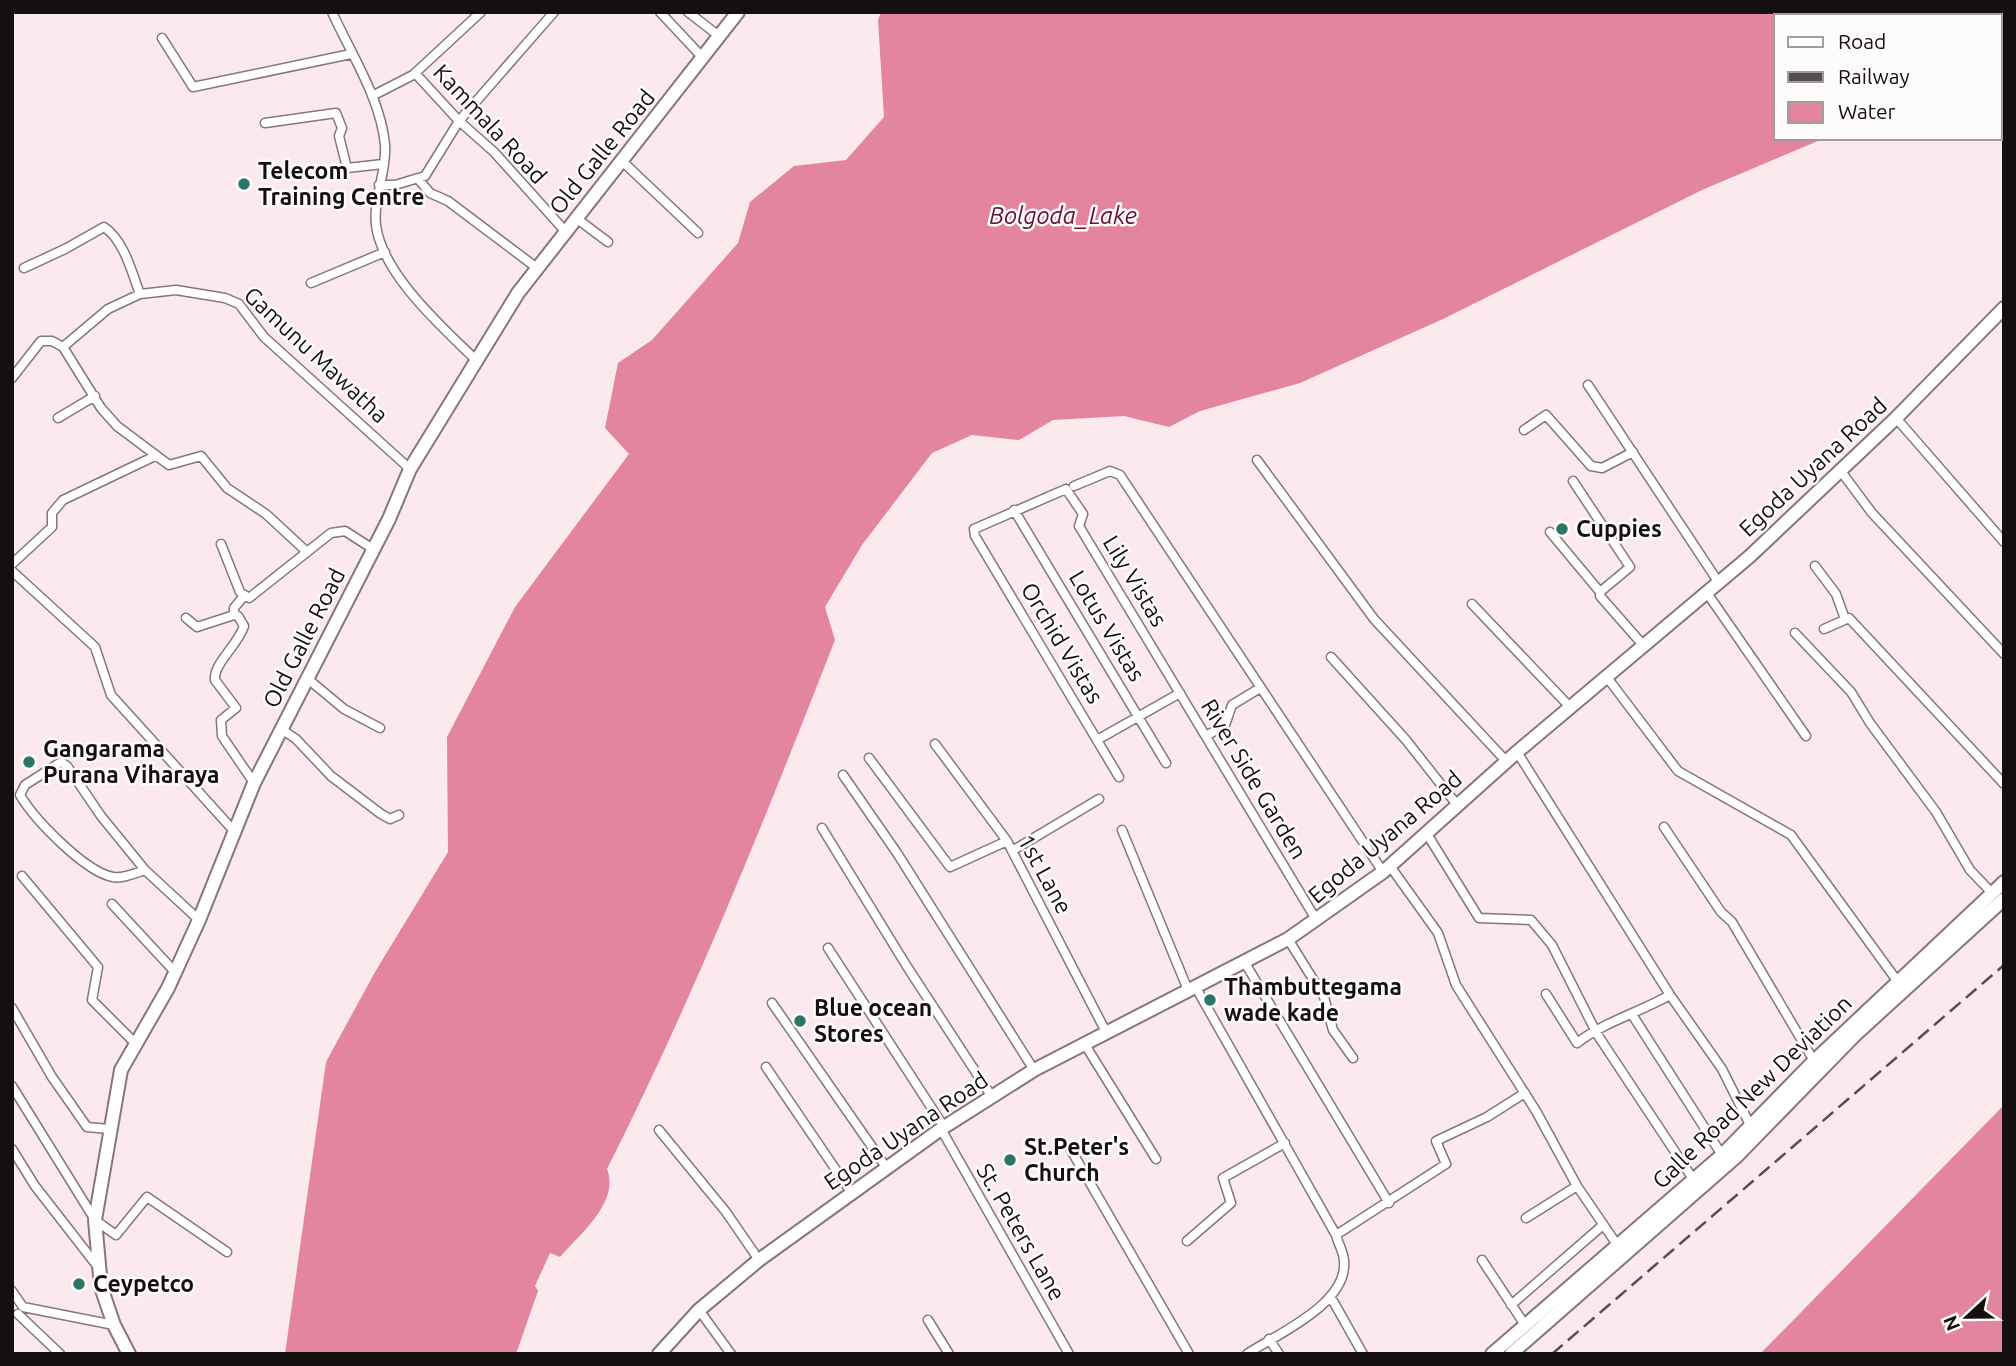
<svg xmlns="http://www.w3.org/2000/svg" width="2016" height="1366" font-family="Ubuntu,sans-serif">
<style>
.water{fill:#e3859e}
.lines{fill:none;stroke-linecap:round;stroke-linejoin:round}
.minor-casing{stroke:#867679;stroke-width:11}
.primary-casing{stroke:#867679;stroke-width:16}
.trunk-casing{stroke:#867679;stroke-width:16}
.minor{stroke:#fff;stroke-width:8}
.primary{stroke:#fff;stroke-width:12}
.trunk{stroke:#fff;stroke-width:12}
.rail{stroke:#564d4f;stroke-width:2.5;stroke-dasharray:14 7;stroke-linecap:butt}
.poi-dot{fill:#2d7469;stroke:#fefbfb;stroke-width:2.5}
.labels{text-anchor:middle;stroke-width:5;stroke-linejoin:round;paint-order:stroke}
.street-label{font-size:23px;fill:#150f11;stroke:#fefbfb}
.poi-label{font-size:23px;font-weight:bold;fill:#150f11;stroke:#fefbfb;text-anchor:start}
.water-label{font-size:24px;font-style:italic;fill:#661232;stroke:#fefbfb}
</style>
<rect width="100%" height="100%" fill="#fbe9ed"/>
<path class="water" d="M881,12H2004V47L2000,49V16H1776V138H1825L1702,190L1443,319L1300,383L1200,411L1169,427L1124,416L1053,420L1019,440L972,435L932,453L862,545L825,607L835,640C765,819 694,997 607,1169C620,1202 580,1234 560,1257L550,1253L535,1286L538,1291L516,1354H285L326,1062L375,972L448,852L447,737L515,607L629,454L605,428L618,363L652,340L738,243L750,202L794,166L846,160L884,117L878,20Z
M2004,1105V1354H1760Z"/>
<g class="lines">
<defs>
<path id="minor" d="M332,12C351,54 381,99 385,145C387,172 373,198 376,225C382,274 442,327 476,360
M660,12L703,58
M688,12L719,36
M162,38L193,87L351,54
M415,73L459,121L494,152L565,231
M372,96L413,75L481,12
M265,123L336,113L342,128L339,136L347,168L383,164
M622,161L698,233
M419,180L430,193L448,201L537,268
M379,185H395L425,176L459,121L554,12
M576,218L608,242
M24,268L65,249L104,227C124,240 132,273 140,294
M311,283L385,252
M63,347L101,408L117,426L169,465L201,456L227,488L266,514L307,552
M12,378L41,341H52L63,347L108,309L140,294L176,290L225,298L239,304L264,337L410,469
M1588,385L1719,583
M58,418L95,396
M1896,418L2004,542
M1524,430L1546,415L1591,466L1602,468L1633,452
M1257,460L1374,619L1506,761
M1840,470L1872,513L2004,654
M1573,481L1630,567L1600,592V596L1643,645
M1074,486L1110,471L1120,475L1383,872
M1014,510L1166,763
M1550,532L1600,592
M221,544L240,592L249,598L331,533L345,531L373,549
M12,564L52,527V513L63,500L155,456
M1815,566L1836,594L1845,619
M12,571L95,647L111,695L234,831
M1707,593L1806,736
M1472,604L1570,707
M234,615V608L243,597
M186,618L197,627L234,615L238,616L244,626C238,645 213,664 215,680L236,708L221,720L222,736L254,783
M1824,629L1849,618L2004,784
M1795,633L1851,692L1870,723L1936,812L1970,870L1992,893
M1331,657L1406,740L1458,806
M1606,676L1678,771L1791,835L1898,982
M308,679L344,709L380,728
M281,729L296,739L331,776L381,814L390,819L399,815
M1206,736L1225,725L1232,705L1260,688
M1097,740L1180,693
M935,744L1007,841L1106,1032
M1517,752L1670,995L1722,1069L1751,1127
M869,758L950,867L1007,841
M843,775L897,853L1034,1070
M1119,777L975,536L974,529L1066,489L1083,514L1079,526L1317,921
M1664,827L1721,912L1732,922L1814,1061
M822,828L906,965L992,1097
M1122,830L1188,990
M1427,834L1479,918L1531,920L1552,945L1597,1034L1693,1179
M1012,851L1099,799
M1390,866L1438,933L1456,985L1536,1111L1577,1186L1620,1249
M145,870C136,873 122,879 113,877C85,872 34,819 20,795L25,785L61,762L67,766L101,816L145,870L199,920
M22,876L98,967L92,1000L136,1044
M112,904L174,971
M1288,939L1324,997L1333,1030L1353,1058
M828,948L944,1127
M1245,963L1389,1203
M1195,986L1336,1235
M1546,994L1577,1043C1604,1022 1640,1012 1670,995
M772,1003L886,1167
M12,1008L52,1077L87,1127L109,1129
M1633,1016L1722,1155
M1084,1043L1156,1159
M766,1067L851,1192
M12,1086L95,1220L116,1235L147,1197L227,1252
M941,1129L1069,1354
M659,1130L726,1212L759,1260
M12,1149L35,1186L98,1267
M1071,1150L1189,1354
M1526,1218L1577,1186
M1187,1241L1231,1203L1223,1178L1285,1143
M1482,1260L1525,1325
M12,1291L23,1307L114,1325
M1329,1300L1333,1301L1363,1354
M1511,1305L1603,1225
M699,1310L731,1354
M18,1314L60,1354
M928,1320L949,1354
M1269,1339L1279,1354
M1247,1354C1277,1334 1348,1304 1344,1261C1344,1253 1338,1243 1336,1235L1446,1164L1436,1141L1487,1117L1525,1093"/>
<path id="primary" d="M659,1354L699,1310L759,1260L941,1129L1034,1070L1288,939L1383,872L1517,752L1749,557L1896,418L2004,308
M1492,1354L1722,1155L1814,1061L2004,882
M1511,1354L1737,1156L1855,1035L2004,899"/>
<path id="trunk" d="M129,1354L114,1325L101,1287L95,1220L121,1070L168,988L199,920L254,783L389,519L410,469L518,293L738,12"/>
</defs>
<use href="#minor" class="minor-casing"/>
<use href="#primary" class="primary-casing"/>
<use href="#trunk" class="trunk-casing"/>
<use href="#minor" class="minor"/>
<use href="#primary" class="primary"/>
<use href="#trunk" class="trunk"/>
<path class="rail" d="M1552,1354L2004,965"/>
</g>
<g class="poi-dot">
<circle cx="244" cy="184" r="7"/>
<circle cx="1562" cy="529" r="7"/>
<circle cx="29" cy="762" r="7"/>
<circle cx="1210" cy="1000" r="7"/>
<circle cx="800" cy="1021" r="7"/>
<circle cx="1010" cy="1160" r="7"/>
<circle cx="79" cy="1284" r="7"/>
</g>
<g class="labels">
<g class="street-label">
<text transform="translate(490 124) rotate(47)" y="8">Kammala Road</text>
<text transform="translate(602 152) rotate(-51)" y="8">Old Galle Road</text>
<text transform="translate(316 355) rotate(43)" y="8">Gamunu Mawatha</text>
<text transform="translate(1813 467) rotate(-43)" y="8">Egoda Uyana Road</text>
<text transform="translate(1135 581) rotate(59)" y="8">Lily Vistas</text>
<text transform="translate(1107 626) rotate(59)" y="8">Lotus Vistas</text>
<text transform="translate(304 638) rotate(-63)" y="8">Old Galle Road</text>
<text transform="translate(1062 643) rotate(59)" y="8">Orchid Vistas</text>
<text transform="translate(1254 779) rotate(59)" y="8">River Side Garden</text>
<text transform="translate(1385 837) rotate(-40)" y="8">Egoda Uyana Road</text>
<text transform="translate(1045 874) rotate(61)" y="8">1st Lane</text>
<text transform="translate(1752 1092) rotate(-44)" y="8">Galle Road New Deviation</text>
<text transform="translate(906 1131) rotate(-34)" y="8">Egoda Uyana Road</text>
<text transform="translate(1021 1232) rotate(60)" y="8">St. Peters Lane</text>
</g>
<g class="poi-label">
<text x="258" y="179">Telecom<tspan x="258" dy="26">Training Centre</tspan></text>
<text x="1576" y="537">Cuppies</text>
<text x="43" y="757">Gangarama<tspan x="43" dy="26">Purana Viharaya</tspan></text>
<text x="1224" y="995">Thambuttegama<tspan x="1224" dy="26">wade kade</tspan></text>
<text x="814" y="1016">Blue ocean<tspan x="814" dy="26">Stores</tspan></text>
<text x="1024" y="1155">St.Peter's<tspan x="1024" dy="26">Church</tspan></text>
<text x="93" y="1292">Ceypetco</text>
</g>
<g class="water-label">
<text x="1063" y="224">Bolgoda_Lake</text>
</g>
</g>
<rect width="2016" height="1366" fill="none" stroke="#150f11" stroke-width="28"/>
<rect x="1774" y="14" width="228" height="126" fill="#fefbfb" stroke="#a19d9d" stroke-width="2"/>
<rect x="1788" y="37" width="35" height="10" fill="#ffffff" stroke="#a19d9d" stroke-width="2"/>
<text x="1838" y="49" font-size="21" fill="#150f11">Road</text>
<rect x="1788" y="72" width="35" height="10" fill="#564d4f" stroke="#a19d9d" stroke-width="2"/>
<text x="1838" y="84" font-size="21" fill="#150f11">Railway</text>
<rect x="1788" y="102" width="35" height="21" fill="#e3859e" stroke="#a19d9d" stroke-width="2"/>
<text x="1838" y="119" font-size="21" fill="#150f11">Water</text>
<g transform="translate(1967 1317) rotate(248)" stroke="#fefbfb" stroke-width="5" paint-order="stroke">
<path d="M0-5L12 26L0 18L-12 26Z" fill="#150f11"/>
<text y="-10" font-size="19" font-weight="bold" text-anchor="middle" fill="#150f11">N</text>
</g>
</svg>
